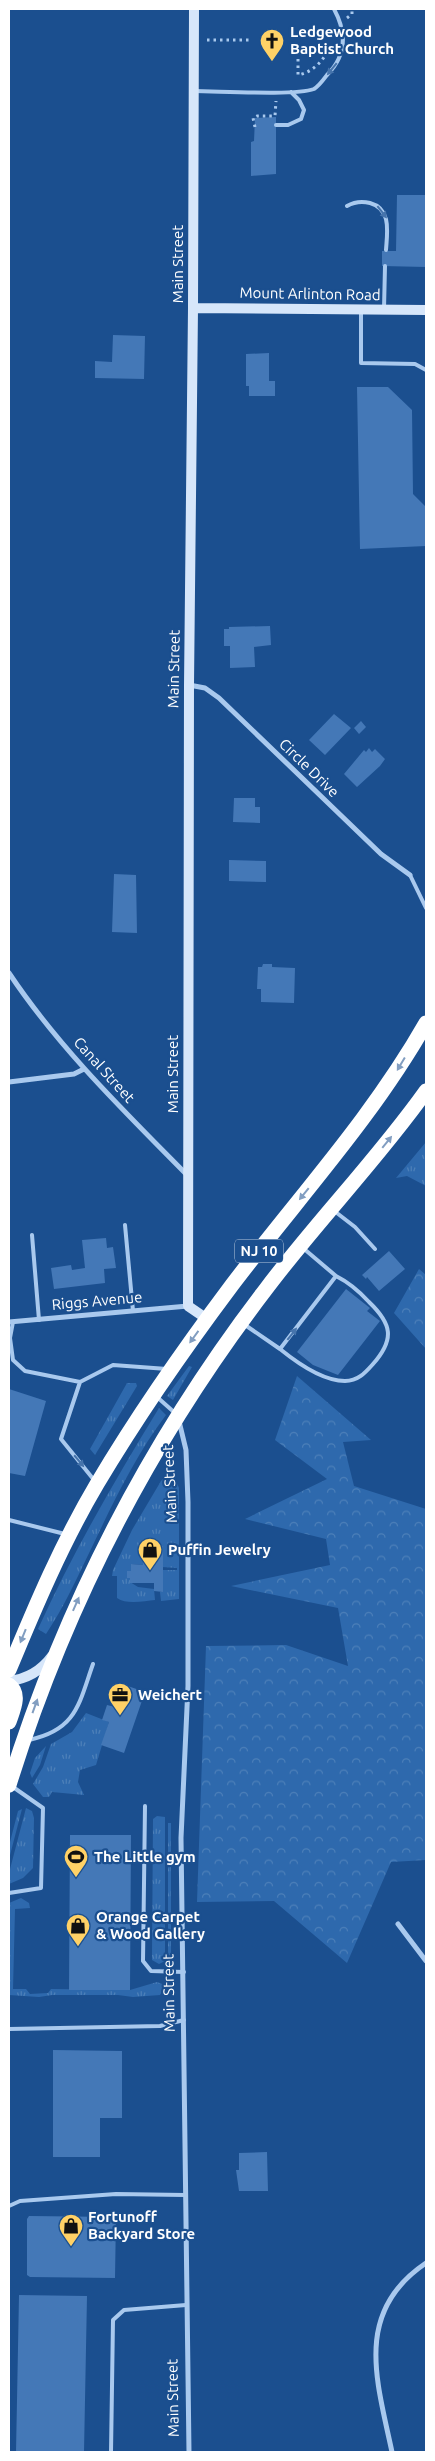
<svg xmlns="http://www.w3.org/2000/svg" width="435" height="2461" font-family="Ubuntu,sans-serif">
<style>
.grass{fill:url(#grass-tufts)}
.forest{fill:url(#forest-crowns)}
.building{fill:#4478b7}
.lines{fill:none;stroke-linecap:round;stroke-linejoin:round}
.path{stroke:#a9c9ee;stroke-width:3;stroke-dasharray:2.5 4;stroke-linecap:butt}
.lane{stroke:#a9c9ee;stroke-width:4}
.street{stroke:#a9c9ee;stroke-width:5}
.secondary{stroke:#d6e6fa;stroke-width:10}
.highway{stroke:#fff;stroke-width:15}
.oneway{fill:#4674ac}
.oneway2{fill:#829ec1}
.labels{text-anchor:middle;stroke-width:4.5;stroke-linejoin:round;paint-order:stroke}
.shield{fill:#1b4f8f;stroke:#bbcadd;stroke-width:1}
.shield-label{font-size:14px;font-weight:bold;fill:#fff}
.poi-label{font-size:15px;font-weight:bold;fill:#fff;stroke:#1b4f8f;text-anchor:start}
.street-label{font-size:15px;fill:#fff;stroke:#1b4f8f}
</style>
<defs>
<pattern id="grass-tufts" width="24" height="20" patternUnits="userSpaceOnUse" patternTransform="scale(1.25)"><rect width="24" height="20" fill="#2e69ad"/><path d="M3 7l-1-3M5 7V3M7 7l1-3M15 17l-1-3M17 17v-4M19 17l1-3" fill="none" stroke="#4d80b9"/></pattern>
<pattern id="forest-crowns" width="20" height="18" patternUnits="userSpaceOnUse" patternTransform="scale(1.25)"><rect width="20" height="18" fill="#2e69ad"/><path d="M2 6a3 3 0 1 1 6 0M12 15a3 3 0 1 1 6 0" fill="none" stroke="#4d80b9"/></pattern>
</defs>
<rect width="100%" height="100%" fill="#1b4f8f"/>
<path class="grass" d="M426,1142V1186L407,1176L396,1178Z
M189,1366L192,1367L173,1400L167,1396Z
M127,1383H136L137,1386L95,1455L90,1449Z
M159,1408L166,1415C135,1456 113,1503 91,1549C77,1578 64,1607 46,1634L38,1629C73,1552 115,1480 159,1408Z
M165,1477L176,1481L179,1488V1599L161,1601L160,1592L163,1591L162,1570H177V1568L162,1567V1546L143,1545V1565L132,1564L131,1571L127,1572V1578H130V1582L138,1587L154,1589L155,1600C144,1601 127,1605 117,1598V1576H112L113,1570L132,1530L161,1481Z
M86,1713L109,1722L96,1765L80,1770L78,1782L84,1795L52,1792L49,1797H43L33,1784L43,1767L51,1744L72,1732Z
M46,1746L40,1765L32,1778L30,1773L35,1758Z
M26,1808L32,1811L34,1818L33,1868L23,1878L9,1884V1873Z
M22,1809L9,1859V1846L18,1811Z
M157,1816L165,1817V1961L159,1964L152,1960V1956L153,1819Z
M168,1823H171V1957L168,1956Z
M21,1898L29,1903L30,1908L15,1909L13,1989H26L30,1994L48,1993L51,1989L130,1990L157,1982L165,1985L160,1995L133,1997L118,1995H52L39,1997L9,1995V1903Z"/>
<path class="forest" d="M419,1269L426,1275V1349L394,1313Z
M297,1376L371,1440L343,1442L354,1486L426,1509V1860L391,1862L347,1963L274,1901L197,1902L206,1646L286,1645L348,1666L338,1608L231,1586L330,1565L326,1539L245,1519L327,1479L275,1440Z"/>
<path class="building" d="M276,117V174L251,176V142L254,141L255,118Z
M397,195H426V267L382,266V251H396Z
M113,335L145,336L144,379L95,378V361L112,362Z
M269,353V381H275V396H249V386H246V354Z
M357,387H388L412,410L413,494L426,507V546L360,549Z
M270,626L271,645L254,647L255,667L230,668V646H224V629H229V627Z
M334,714L351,728L325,755L309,740Z
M361,721L366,727L359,734L354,728Z
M369,748L372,752L375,749L385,759L380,766L357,787L344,774L364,750L366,752Z
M234,798H255V807H260V823L233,822Z
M229,860L266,861V882L229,881Z
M114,874L136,875L137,933L112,932Z
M263,964H272V967L295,968L294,1003L261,1002V989H257L258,967H262Z
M106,1238L107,1248L113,1247L116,1268L104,1269L105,1283L54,1289L51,1268L71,1265L72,1270L85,1268L82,1240Z
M389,1251L405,1269L379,1291L367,1277L366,1279L362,1275Z
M346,1289L370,1308L367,1311L380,1321L338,1375L313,1365L297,1352Z
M9,1389L46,1401L25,1476L9,1473Z
M143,1545L163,1546V1592L154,1591V1583H130V1578H127V1571H131V1564L143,1565Z
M122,1684L145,1692L124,1753L101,1745L109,1722L102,1720L107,1705L115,1707Z
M70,1835H131L130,1990H69Z
M53,2050L122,2051V2118H100V2157H53Z
M267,2152L268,2191H239L236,2170H239V2153Z
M29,2216L116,2217L115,2278L30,2277L27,2275V2219Z
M19,2295L87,2296L84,2452H16Z"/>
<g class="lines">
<path class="path" d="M347,18L352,14V9
M207,40H252
M298,46V75C314,72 326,58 331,44
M255,127L253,118L257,116H275L276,101"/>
<path class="lane" d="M194,91C218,91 296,96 314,89C319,86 324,79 327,75C347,55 347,33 334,9
M276,125H288L301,119L304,110L299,100L291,92
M347,206C354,202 362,201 370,203C392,209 387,233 386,250
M361,309V363L415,364L426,370
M384,309L385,266
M410,875L426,908
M333,1210L355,1227L375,1249
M125,1225L133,1311
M32,1235L39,1320
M13,1322L10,1338L13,1360L25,1371L80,1382L113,1365L167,1369
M245,1325L280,1349L336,1276L303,1248
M280,1349C296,1362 322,1381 345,1381C358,1381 365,1373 373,1364C395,1339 392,1324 369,1302C359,1291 350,1283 336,1276
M80,1382L61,1439L94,1480
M157,1397L175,1413
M9,1520L65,1534
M29,1740C77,1730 79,1703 93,1664
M145,1806L143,1961L151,1971L184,1972
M9,1893L41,1888L43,1808L13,1787
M9,2029L160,2026L184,2020
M9,2206L20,2201L116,2194L185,2195
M111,2452L113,2320L124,2310L186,2305"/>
<path class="street" d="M189,685L205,688L219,698L381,854L410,875
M9,973C59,1048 124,1111 187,1175
M9,1082L74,1074L84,1069
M9,1322L188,1306
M179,1421L186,1450L188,1502V1686L181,1838L189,2452
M398,1924L426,1961
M392,2452C377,2381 353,2312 426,2263"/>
<path class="secondary" d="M194,9L193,308L189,685L188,1306L207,1319
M193,308L426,310
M9,1681C27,1679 41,1671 52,1656"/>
<path class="highway" d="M9,1670C35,1607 62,1543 97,1484C138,1415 184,1349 232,1285C298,1198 372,1118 426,1023
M9,1685C21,1694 13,1710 9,1722
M9,1785C65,1605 151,1439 266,1289C317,1221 377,1160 426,1091"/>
</g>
<defs><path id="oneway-solid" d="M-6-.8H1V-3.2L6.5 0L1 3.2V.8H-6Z" transform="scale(1.25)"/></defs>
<g class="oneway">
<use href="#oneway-solid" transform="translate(332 69) rotate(129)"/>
<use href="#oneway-solid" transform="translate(382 212) rotate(52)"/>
<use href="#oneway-solid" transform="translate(292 1334) rotate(-52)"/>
<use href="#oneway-solid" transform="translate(79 1461) rotate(50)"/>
</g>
<g class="oneway2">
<use href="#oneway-solid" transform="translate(401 1064) rotate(121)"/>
<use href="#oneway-solid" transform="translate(387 1142) rotate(-51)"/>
<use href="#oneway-solid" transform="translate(304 1194) rotate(129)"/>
<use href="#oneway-solid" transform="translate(194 1337) rotate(126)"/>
<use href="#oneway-solid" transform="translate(76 1604) rotate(-66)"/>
<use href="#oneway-solid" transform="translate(23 1636) rotate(112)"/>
<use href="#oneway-solid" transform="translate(35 1706) rotate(-70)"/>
</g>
<defs>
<symbol id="church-pin" viewBox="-11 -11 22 30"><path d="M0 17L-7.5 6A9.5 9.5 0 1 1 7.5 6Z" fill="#ffd166" stroke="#1b4f8f"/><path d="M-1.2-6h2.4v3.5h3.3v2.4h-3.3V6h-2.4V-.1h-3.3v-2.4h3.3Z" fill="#111"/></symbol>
<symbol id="shop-pin" viewBox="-11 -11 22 30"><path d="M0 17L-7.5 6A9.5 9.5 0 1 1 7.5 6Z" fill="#ffd166" stroke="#1b4f8f"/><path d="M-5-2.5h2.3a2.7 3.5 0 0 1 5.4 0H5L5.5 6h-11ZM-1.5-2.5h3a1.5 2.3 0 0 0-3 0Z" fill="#111"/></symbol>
<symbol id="office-pin" viewBox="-11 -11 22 30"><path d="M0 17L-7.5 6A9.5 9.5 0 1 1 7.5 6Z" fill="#ffd166" stroke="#1b4f8f"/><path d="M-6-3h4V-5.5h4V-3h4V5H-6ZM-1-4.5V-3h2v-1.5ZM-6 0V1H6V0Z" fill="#111"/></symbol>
<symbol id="stadium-pin" viewBox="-11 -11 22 30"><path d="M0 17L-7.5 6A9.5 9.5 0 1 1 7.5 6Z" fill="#ffd166" stroke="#1b4f8f"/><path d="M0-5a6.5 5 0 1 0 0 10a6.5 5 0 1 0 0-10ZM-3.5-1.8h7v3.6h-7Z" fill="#111"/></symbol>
</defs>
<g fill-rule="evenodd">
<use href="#church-pin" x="258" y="27" width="28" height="38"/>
<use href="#shop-pin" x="136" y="1536" width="28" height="38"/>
<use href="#office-pin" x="106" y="1681" width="28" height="38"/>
<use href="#stadium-pin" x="62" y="1843" width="28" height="38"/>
<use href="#shop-pin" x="64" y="1912" width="28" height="38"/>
<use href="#shop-pin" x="57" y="2212" width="28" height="38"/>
</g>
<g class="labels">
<rect class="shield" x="235" y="1239.5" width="48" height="23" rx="4"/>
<g class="shield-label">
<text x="259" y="1256">NJ 10</text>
</g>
<g class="poi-label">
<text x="290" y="37">Ledgewood<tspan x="290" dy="17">Baptist Church</tspan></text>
<text x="168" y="1555">Puffin Jewelry</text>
<text x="138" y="1700">Weichert</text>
<text x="94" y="1862">The Little gym</text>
<text x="96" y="1922">Orange Carpet<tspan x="96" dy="17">&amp; Wood Gallery</tspan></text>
<text x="88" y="2222">Fortunoff<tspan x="88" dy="17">Backyard Store</tspan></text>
</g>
<g class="street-label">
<text transform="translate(178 264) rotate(-90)" y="5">Main Street</text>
<text transform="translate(310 294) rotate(1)" y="5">Mount Arlinton Road</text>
<text transform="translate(174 669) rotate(-89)" y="5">Main Street</text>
<text transform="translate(309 768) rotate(44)" y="5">Circle Drive</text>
<text transform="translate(104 1070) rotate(48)" y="5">Canal Street</text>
<text transform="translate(173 1074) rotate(-90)" y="5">Main Street</text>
<text transform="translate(97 1301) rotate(-5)" y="5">Riggs Avenue</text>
<text transform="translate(170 1484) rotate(-93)" y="5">Main Street</text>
<text transform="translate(169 1993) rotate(-91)" y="5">Main Street</text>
<text transform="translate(173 2398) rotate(-91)" y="5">Main Street</text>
</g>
</g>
<rect width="435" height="2461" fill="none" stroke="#ffffff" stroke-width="20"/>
</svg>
